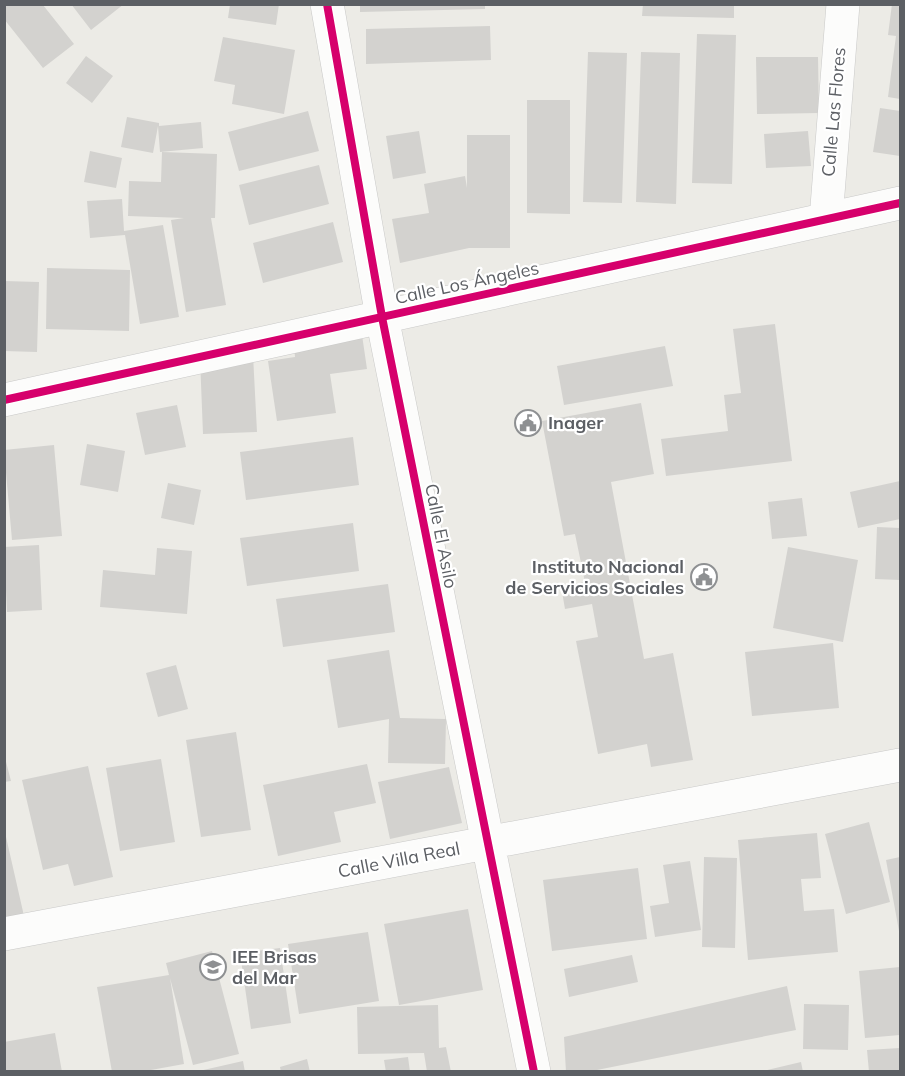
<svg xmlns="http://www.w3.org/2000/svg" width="905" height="1076" font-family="Mulish,sans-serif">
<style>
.building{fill:#d3d2cf}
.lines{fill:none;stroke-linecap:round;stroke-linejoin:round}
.minor-casing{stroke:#c9c9c8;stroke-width:34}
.minor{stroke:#fcfcfb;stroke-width:33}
.cycleway-casing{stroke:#fff;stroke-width:11}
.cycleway{stroke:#d6006c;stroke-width:8}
.labels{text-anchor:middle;stroke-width:4.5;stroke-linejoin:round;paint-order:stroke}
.street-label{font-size:18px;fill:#5c5f64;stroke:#fff}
.poi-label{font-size:18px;font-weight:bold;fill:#5c5f64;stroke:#fff;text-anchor:start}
</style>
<rect width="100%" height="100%" fill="#ecebe6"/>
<path class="building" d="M71,4H124L91,30Z
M230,4H279L276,25L228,18Z
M360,4H485V9L360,12Z
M643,4H734V18L642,16Z
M892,4H900V99L888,97L896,36L888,35Z
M4,5H43L74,44L43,68L4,19Z
M490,26L491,60L366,64V29Z
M697,34L736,35L732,184L692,183Z
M223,37L295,50L284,114L232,104L235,85L214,81Z
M588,52L627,53L622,203L583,202Z
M641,52L680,53L676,204L636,202Z
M86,56L113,76L92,103L66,83Z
M756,57H818L819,113L757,114Z
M527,100H570V214L527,213Z
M880,108L900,111V156L873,152Z
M308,111L319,151L239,171L228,132Z
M127,117L159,123V126L201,122L203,148L160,152L158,126L153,153L121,147Z
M419,131L426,173L393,179L386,136Z
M808,131L811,166L766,168L764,134Z
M467,135H510V248H469L400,263L392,219L429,213L424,184L465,176L467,188Z
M90,151L122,158L116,188L84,182Z
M162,152L217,154L215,218H211L226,305L186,312L171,220L184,218L128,216L129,181L161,182Z
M319,165L329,204L249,225L239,185Z
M122,199L124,231L163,225L179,317L140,324L125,235L90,238L87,201Z
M333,222L343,262L263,283L253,243Z
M47,268L130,270L129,331L46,329Z
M4,281L39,282L37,352L4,351Z
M775,324L792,461L666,476L661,439L728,431L724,395L741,393L733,329Z
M362,335L367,369L330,374L336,413L277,421L268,361L295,357L294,344Z
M665,346L673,386L564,405L557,366Z
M253,355L257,432L203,434L200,358Z
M641,403L654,474L611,482L644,659L673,653L693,760L651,767L647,744L598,754L576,641L598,637L592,604L565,609L561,586L585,582L575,534L564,536L542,421Z
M177,405L186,447L145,455L136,413Z
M353,437L359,485L246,500L240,452Z
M87,444L125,451L118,492L80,485Z
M54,445L62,536L12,540L4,450Z
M900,481V519L858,528L850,492Z
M168,483L201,490L194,525L161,518Z
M802,498L807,536L772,539L768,502Z
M353,523L359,571L247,586L240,538Z
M877,527L900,528V580L875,579Z
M39,545L42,610L7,612L4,547Z
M788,547L858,560L843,642L773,628Z
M157,548L192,551L187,614L100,607L103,570L155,575Z
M388,584L395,632L283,647L276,599Z
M833,643L839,708L752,716L745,652Z
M389,650L400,718L446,719L445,764L388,763L389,719L338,728L327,660Z
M176,665L188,709L158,717L146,673Z
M236,732L251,830L201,837L186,740Z
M4,754L11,781L4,782Z
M161,759L175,842L120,851L106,768Z
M367,764L376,803L334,812L341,842L278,856L263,785Z
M88,766L113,877L74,886L68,864L43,870L22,780Z
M449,767L462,823L390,839L378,782Z
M869,822L890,902L846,914L825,834Z
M4,828L24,916L4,920Z
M817,833L821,878L801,879L804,911L834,909L838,952L748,960L738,840Z
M704,857L737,858L735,948L702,947Z
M900,857V931H899L886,860Z
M690,861L701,930L655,937L650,906L669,903L663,865Z
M638,868L647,939L552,951L543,880Z
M468,909L483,990L399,1005L384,924Z
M368,932L379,1001L299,1014L288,944Z
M280,948L291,1023L251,1029L240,953Z
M212,951L239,1054L193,1065L170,978L184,1064L140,1072H112L97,987L169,975L166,963Z
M632,955L638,982L569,997L564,969Z
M900,967V1035L865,1038L859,971Z
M787,986L796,1030L587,1072H566L564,1037Z
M804,1004L849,1005L848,1050L803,1049Z
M438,1005L439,1048L446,1047L451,1072H427L424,1053L358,1054L357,1007Z
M55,1033L62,1072H4V1042Z
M900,1048V1072H869L867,1050Z
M408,1057L410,1072H386L384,1060Z
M307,1059L310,1072H281L280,1067Z
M243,1061L245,1072H199V1071Z
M801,1062L803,1072H763V1071Z"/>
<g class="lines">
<defs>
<path id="minor" d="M327,4L382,317L534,1072
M826,219L843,4
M4,400L900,203
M4,934L900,765"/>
</defs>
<use href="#minor" class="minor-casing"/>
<use href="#minor" class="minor"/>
<defs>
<path id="cycleway" d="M327,4L382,317L534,1072
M4,400L900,203"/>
</defs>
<use href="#cycleway" class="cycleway-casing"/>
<use href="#cycleway" class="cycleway"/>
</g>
<defs>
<symbol id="civic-ring" viewBox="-11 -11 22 22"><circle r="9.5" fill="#fff" stroke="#8e9092" stroke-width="1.5"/><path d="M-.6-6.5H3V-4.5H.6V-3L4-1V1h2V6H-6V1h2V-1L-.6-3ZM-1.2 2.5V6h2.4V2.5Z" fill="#8e9092"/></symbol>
<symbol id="school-ring" viewBox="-11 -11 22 22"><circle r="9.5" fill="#fff" stroke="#8e9092" stroke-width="1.5"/><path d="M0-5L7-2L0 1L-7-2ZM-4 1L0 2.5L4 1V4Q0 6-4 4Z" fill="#8e9092"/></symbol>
</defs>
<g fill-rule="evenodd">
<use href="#civic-ring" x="513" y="408" width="30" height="30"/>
<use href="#civic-ring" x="689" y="562" width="30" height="30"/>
<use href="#school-ring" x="198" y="952" width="30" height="30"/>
</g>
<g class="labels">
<g class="street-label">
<text transform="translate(834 112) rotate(-85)" y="6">Calle Las Flores</text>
<text transform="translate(467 283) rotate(-12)" y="6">Calle Los Ángeles</text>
<text transform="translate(441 536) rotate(79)" y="6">Calle El Asilo</text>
<text transform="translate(399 860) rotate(-11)" y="6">Calle Villa Real</text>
</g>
<g class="poi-label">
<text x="548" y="429">Inager</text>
<text x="684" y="573" text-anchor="end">Instituto Nacional<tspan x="684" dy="21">de Servicios Sociales</tspan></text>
<text x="232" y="963">IEE Brisas<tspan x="232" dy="21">del Mar</tspan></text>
</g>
</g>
<rect width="905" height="1076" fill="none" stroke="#5c5f64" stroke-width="12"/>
</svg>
